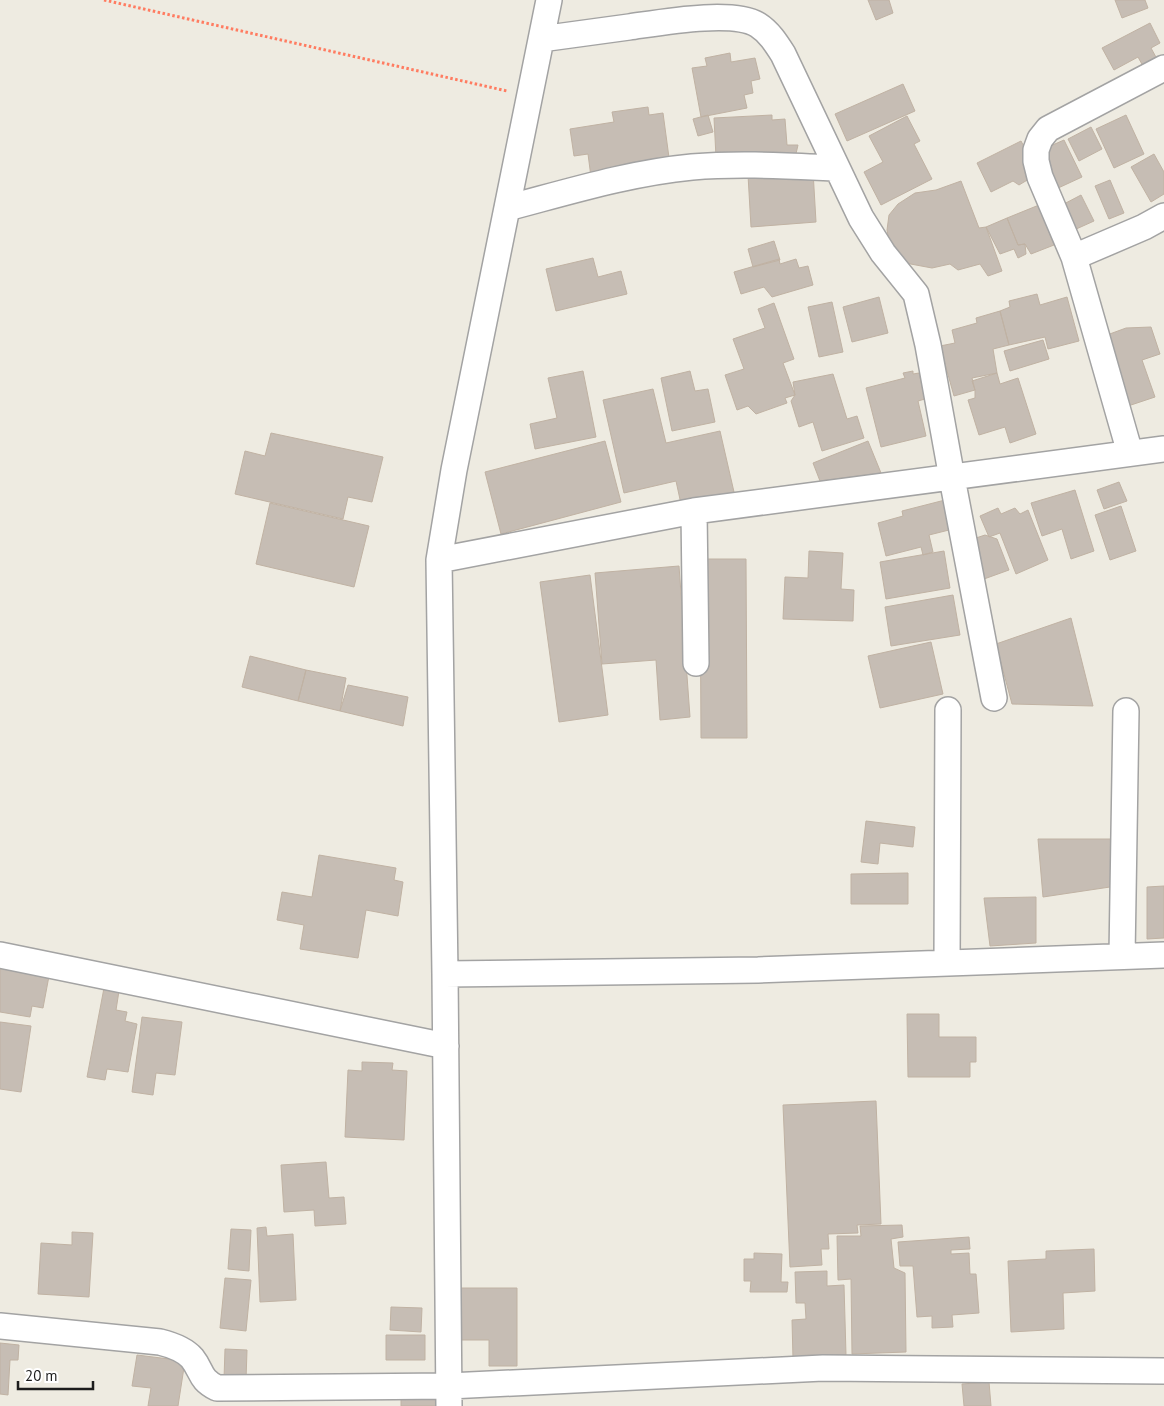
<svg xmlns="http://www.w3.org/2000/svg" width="1164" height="1406" font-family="'PT Sans',sans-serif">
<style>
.building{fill:#c6bdb4;stroke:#c0b2a3}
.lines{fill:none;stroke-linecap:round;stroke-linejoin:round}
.minor-casing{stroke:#a3a3a3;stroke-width:28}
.path{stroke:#ff7c61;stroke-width:3;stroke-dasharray:2.5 2.5;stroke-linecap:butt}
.minor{stroke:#fff;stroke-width:25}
</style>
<rect width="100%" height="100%" fill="#eeebe1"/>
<path class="building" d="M868,0H889L893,13L876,20Z
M1115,0H1145L1148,8L1122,18Z
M1150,23L1160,43L1151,48L1157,59L1143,66L1138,57L1114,70L1102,48Z
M730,53L731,62L755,58L760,79L751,81L753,93L744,95L747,108L701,117L692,68L707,66L705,58Z
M903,84L915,111L847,141L835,114Z
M648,107L649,115L663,113L670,165L591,177L588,154L574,156L570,129L614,122L612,112Z
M708,115L713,132L698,136L693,119Z
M772,115V120L785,119L787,145H798L795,158L716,157L714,118Z
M1126,115L1144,154L1114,168L1096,129Z
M907,116L920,141L914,144L932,179L881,205L864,172L883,162L869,136Z
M1091,127L1102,149L1079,161L1068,139Z
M1064,140L1082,177L1056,189L1039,151Z
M1021,141L1028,154L1031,169L1025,173L1029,179L1019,185L1013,181L991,192L977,163Z
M1154,154L1164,172V194L1151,202L1131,167Z
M813,171L816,222L751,227L748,175Z
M1110,180L1124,213L1109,219L1095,186Z
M961,181L979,228L986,227L1002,271L988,276L980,264L958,270L950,264L932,268L900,262L890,246L887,230L889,215L898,204L915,193L936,190Z
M1081,195L1094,221L1074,230L1062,205Z
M1039,205L1054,245L1031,254L1025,244L1018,245L1007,218Z
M1007,218L1018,245L1025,244L1026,254L1018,258L1014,249L1000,254L986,227Z
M774,241L780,260L753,267L748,249Z
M593,258L598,277L621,271L627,294L556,311L546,269Z
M779,259L780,264L796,259L799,268L808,266L813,285L772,297L764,287L741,294L734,272Z
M1037,294L1040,305L1067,297L1079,341L1048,349L1045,337L1009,345L1000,311L1010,307L1009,301Z
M879,297L888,333L852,342L843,307Z
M832,302L843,352L819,357L808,307Z
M774,303L794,359L783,363L795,395L785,398L787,403L756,414L748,406L737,410L725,375L744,369L733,339L765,328L758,309Z
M1000,311L1009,345L993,349L997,373L972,378L975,390L954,396L940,346L955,343L952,330L977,323L976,318Z
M1151,327L1160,354L1142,360L1155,397L1122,408L1107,335L1126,328Z
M1043,340L1049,359L1010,371L1004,351Z
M583,371L596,437L535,449L530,424L557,418L548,378Z
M690,371L695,391L708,389L715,422L672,431L661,378Z
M913,371V374L919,373L925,399L918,401L926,436L881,447L866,388L905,378L903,373Z
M997,373L1000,384L1018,378L1036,434L1010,443L1005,427L979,435L968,400L975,398V390L972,381Z
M833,374L847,419L857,416L864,438L822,451L813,422L799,427L791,401L795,395L793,382Z
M653,389L666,443L720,431L734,492L681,504L676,481L624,493L603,400Z
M271,433L383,457L372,502L348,497L343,519L235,494L245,451L265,456Z
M605,441L621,502L501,534L485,472Z
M868,441L881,473L820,481L813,463Z
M1119,482L1127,501L1104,509L1097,490Z
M1075,490L1094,551L1071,559L1062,529L1042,536L1031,503Z
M945,500L953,529L929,535L933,552L923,555L921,547L886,556L878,523L903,516L902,511Z
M270,503L369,526L354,587L256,564Z
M1121,506L1136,551L1110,560L1095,515Z
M998,508L1001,514L1015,508L1020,514L1028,510L1048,560L1016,574L1000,533L989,537L980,516Z
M985,535L997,539L1009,570L984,579L970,540Z
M809,551L843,553L841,589L854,590L853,621L783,619L785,577L808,578Z
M944,551L950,588L886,599L880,562Z
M700,559H746L747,738H701Z
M679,566L690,717L660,720L656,660L602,664L595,573Z
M590,575L608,715L559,722L540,582Z
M953,595L960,635L891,646L885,607Z
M1071,618L1093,706L1012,704L996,644Z
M931,642L943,694L880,708L868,656Z
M250,656L306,670L298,701L242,687Z
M306,670L346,678L340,711L298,701Z
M348,685L408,697L403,726L340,711Z
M866,821L915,827L913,847L880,843L878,864L861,862Z
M1038,839H1114L1110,887L1043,897Z
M319,855L396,868L394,880L403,882L398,916L366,910L358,958L300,949L304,925L277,920L282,892L312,897Z
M908,873V904H851V874Z
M1164,886V938L1147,939V887Z
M1036,897V943L990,946L984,898Z
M0,967L49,976L43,1008L32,1006L30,1017L0,1012Z
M104,988L119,991L116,1010L127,1012L125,1021L137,1024L128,1072L107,1069L105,1080L87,1077Z
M907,1014H939V1037H976V1062H970V1077H908Z
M142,1017L182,1022L175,1075L156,1073L153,1095L132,1092Z
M0,1022L31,1026L21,1092L0,1089Z
M362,1062L393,1063L392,1070L407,1071L404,1140L345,1137L348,1070L362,1071Z
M876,1101L881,1224L857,1225L858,1233L828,1234L829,1249H821L822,1265L790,1267L783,1105Z
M326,1162L329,1198L344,1197L346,1224L315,1226L314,1210L284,1212L281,1165Z
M902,1225L903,1237L891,1239L894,1268L905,1273L906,1352L852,1354L851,1279L838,1280L837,1236H861L860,1226Z
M266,1227L267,1236L293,1234L296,1300L260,1302L257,1228Z
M231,1229L251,1230L249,1271L228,1269Z
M72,1232L93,1233L89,1297L38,1294L41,1243L72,1245Z
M969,1237L970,1249L951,1250V1254L969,1253L970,1274H976L979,1313L952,1315L953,1327L932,1328V1316L917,1317L913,1266H900L898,1242Z
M1094,1249L1095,1291L1063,1293L1064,1329L1011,1332L1008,1261L1046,1259V1251Z
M754,1253L782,1254L781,1282H788L787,1292H750L751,1281H744V1259H754Z
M827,1271V1286L844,1285L846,1355H827V1365L793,1359L792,1320L806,1319L805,1303H796L795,1272Z
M225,1278L251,1280L246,1331L220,1328Z
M451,1288H517V1366H489V1340H451Z
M391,1307L422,1308L421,1332L390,1330Z
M386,1335H425V1360H386Z
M0,1343L19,1345L18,1360H10L8,1395L0,1394Z
M225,1349L247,1350L246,1380L224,1379Z
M137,1355L185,1361L178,1406H148L151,1388L132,1386Z
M989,1382L991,1406H964L962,1384Z
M436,1390L439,1406H401V1398L424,1399L423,1393Z"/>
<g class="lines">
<defs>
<path id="minor" d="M541,39C570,35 599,31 629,27C658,23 733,9 758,25C769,32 776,43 783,54L861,218L883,253L916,294L928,345L952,478L994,698
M507,208C568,192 629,173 692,167C740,163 788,166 836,168
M1074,257L1144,227L1164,216
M1130,453L1074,257L1040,177L1036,161V150L1040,139L1048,129L1164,68
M694,511L696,663
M439,560L694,511L1164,449
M0,955L446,1046
M1122,956L1126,711
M947,963L948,710
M445,974L758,970L1164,955
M0,1326L160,1342C172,1345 184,1349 192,1358C203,1372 199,1379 217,1388L449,1386L823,1368L1164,1371
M449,1406L445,974L439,560L454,470L549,0"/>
</defs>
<use href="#minor" class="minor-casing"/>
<path class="path" d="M104,0L507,91"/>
<use href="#minor" class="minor"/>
</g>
<path d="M18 1381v8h75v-8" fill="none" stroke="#1c1c1c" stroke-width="2.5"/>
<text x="25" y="1381" font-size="15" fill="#1c1c1c" stroke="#ffffff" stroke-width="4" paint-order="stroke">20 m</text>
</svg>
